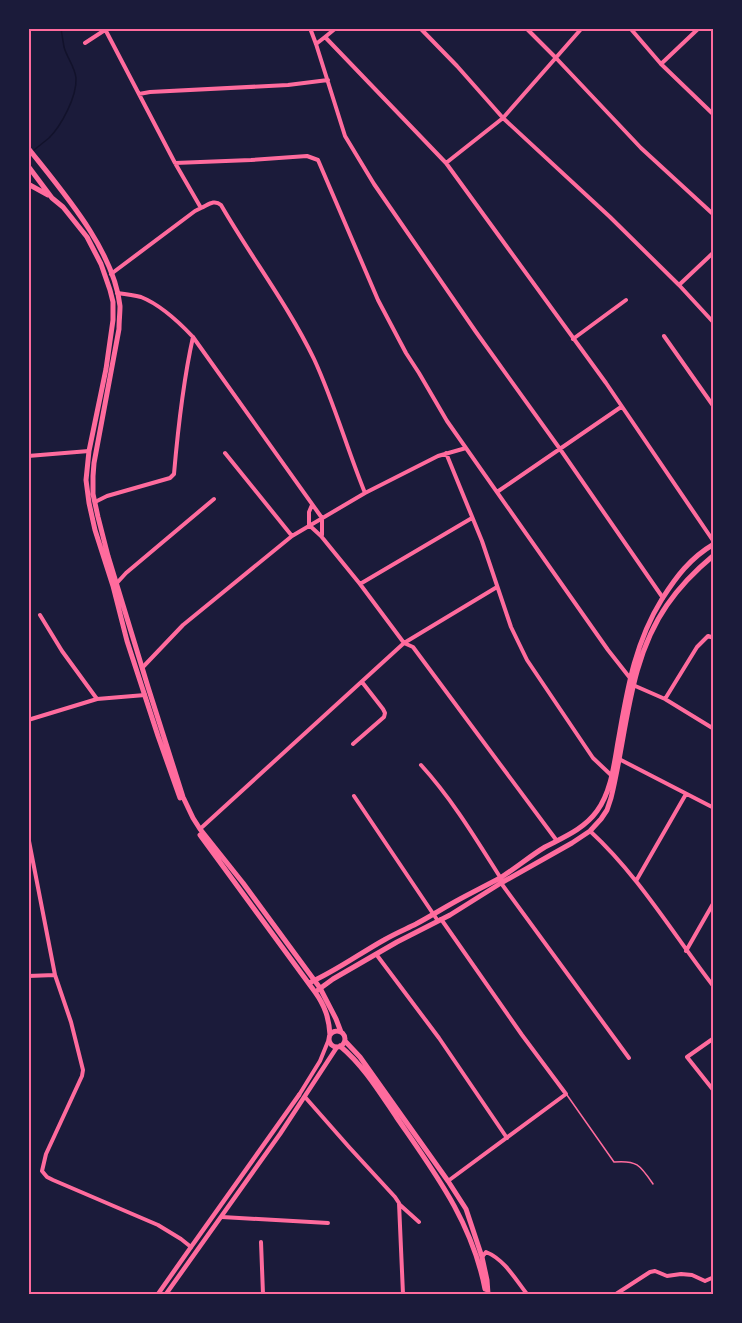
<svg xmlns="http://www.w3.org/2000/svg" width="742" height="1323" font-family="Karla,sans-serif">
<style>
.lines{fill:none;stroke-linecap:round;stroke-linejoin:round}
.stream{stroke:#12122b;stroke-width:1.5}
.service{stroke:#ff6b9d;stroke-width:1.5}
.minor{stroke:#ff6b9d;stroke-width:4}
.tertiary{stroke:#ff6b9d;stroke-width:4.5}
.secondary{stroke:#ff6b9d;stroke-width:5}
.primary{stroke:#ff6b9d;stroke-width:5}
.neatline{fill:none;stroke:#ff6b9d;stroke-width:2}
</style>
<rect width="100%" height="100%" fill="#1b1b3a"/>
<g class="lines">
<path class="stream" d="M34,150C39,146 44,142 49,138C61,126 77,97 76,78C75,67 67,58 64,47C63,41 62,35 61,28"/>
<path class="service" d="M567,1095L614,1162C637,1160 640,1165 653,1184"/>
<path class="minor" d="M310,28L316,44L345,136L374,184L476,332L560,449L663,598
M420,28L457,66L503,118L610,217L679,285L714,323
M526,28L556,58L641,148L714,215
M630,28L661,64L714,115
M106,31L175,163L201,208L195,211L111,274
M325,37L336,28
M85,43L108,28
M316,44L325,37L446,163L606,383L714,542
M661,64L699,28
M139,94L150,92L288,85L328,80
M175,163L251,160L307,156L318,160L378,300L406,353L419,373L447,421L608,650L630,678
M446,163L503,118L582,28
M201,208C208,205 214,199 221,205C251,257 288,305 314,359C334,402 347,449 365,493
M679,285L714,252
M117,293C125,294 133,295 141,297C161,305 178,321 193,337L322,518
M664,336L714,407
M573,339L626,300
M225,453L292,536
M446,453L482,541L511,627L527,660L593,758L611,775
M28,456L89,451
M497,492L621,407
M95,502L107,496L170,478L174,474C178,428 183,382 193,337
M309,525L321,536L360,584L404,643L413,647L557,841
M309,525V512L312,505
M322,535V518
M116,584L126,573L214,499
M360,584L472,518
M40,615L62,651L97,699
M142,668L183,625L292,536L365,493L438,456L466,448
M633,685L665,699L714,729
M665,699L697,647L708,636L714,638
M28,720L97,699L145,695
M353,744L384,717L385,713L383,709L362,682
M619,759L714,808
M421,765C452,799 476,839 500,877
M354,796L438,921
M200,829L404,643L497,587
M590,831C639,876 673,934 714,987
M28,836L55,975L71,1022L83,1070L82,1076L46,1154L42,1171L47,1177L53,1180L158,1225L181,1239L191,1247
M636,881L686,794
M501,883L629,1058
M441,919L522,1035L566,1094L448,1181
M686,951L714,902
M376,954L439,1038L507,1138
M28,976L55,975
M714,1038L687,1057L714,1091
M299,1095L320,1061L329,1039
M305,1097L349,1147L395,1197L399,1203L403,1294
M399,1204L419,1222
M222,1217L328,1223
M261,1242L263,1294
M482,1257L486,1252C504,1259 516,1280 527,1294
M616,1294L650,1272L655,1271L667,1276L681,1274L692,1275L705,1281L714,1277"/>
<path class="tertiary" d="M158,1294L191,1247L299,1095
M166,1294L280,1134L337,1047"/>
<path class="secondary" d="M309,983C336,971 359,954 384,940C394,934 406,929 416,924C431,916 445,907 460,899C473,892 487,885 500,878C516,868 530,856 545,847C564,837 584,829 597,811C611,792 614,765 618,742C627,692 634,644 662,599C676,577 690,558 714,544
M318,990L333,979L397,942L450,915L501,883L572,843L590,831L601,819L607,810L611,798C627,734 628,661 667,605C680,586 696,570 714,555"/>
<path class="primary" d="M28,148C62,191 114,250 120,306C120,313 119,321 119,329L94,463L93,476V494L98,517L108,556L148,687L183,797L193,818L200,829L243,883L320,988L336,1019L341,1032
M28,166L52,198L63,207L87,237L101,264L110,290L113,302V320L106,369L89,451L86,480L89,503L95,530L113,586L127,641L158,736L180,798
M28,184L48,195
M200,835L315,992C325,1006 329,1018 330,1035
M329 1039a8 8 0 1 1 16 0a8 8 0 1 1-16 0Z
M345,1041L360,1057L448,1181L466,1209L482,1257L487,1280L488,1294
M340,1046C364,1066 380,1093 397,1118C435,1173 472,1222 485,1289"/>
</g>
<rect width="742" height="1323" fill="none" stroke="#1b1b3a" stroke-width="60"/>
<rect x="30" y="30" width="682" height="1263" class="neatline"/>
</svg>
